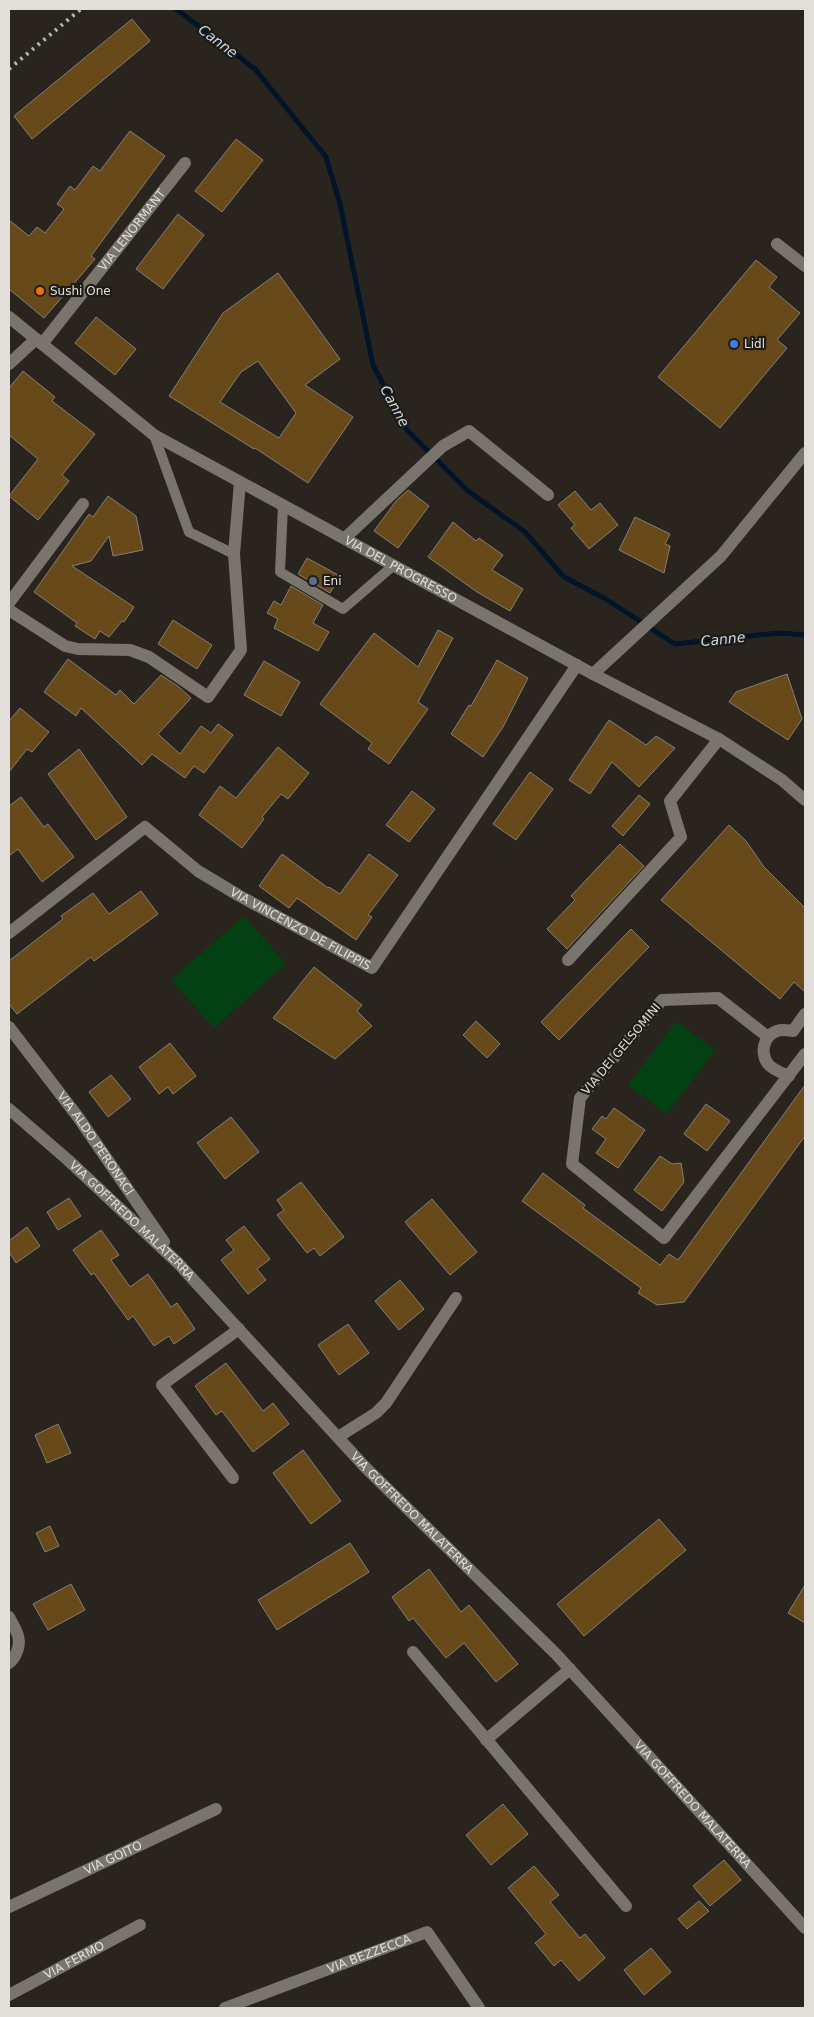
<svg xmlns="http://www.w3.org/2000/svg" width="814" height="2017" font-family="'DejaVu Sans',sans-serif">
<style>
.green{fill:#034012}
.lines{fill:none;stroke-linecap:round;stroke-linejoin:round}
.stream{stroke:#011428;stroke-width:5}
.building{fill:#67491a;stroke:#847f77;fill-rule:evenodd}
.service{stroke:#79746c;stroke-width:10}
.minor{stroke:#79746c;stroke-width:12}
.tertiary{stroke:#79746c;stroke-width:12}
.rail{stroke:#b6b3ae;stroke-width:4;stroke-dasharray:2.5 5;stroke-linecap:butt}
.food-dot{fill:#e8710a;stroke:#1f1b15;stroke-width:2}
.shop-dot{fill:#3f7fe0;stroke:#1f1b15;stroke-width:2}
.service-dot{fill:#5c6f8a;stroke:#1f1b15;stroke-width:2}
.labels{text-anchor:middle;stroke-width:4.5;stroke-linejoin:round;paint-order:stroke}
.street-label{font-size:12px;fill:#e2dfdb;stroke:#1f1b15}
.poi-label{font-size:12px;fill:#e2dfdb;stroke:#1f1b15;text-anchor:start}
.water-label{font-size:14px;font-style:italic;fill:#c9daec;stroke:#1f1b15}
</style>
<rect width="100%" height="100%" fill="#29251e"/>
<path class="green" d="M244,916L286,964L214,1028L171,980Z
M676,1021L715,1050L667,1114L628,1085Z"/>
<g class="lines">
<path class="stream" d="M176,9L255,69L326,157L340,204L373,365L407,430L468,491L525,532L564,577L604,598L675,644L779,633L805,635"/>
</g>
<path class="building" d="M132,19L150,41L32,139L14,116Z
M130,131L165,156L91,256L95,259L44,318L9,289V220L29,236L37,227L45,233L64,209L57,204L70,186L75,190L93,166L100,171Z
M236,139L263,160L222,212L195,191Z
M178,214L204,235L163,289L136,269Z
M756,260L777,277L769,287L800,313L777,340L787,348L720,428L658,377Z
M278,273L340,359L305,385L353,417L308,483L255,448L254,449L169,396L223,313ZM258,361L296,413L279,438L220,402L241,372Z
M96,317L136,349L115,375L75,343Z
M23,371L55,397L52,401L95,434L62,475L69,481L38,520L9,496L38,459L9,435V388Z
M408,490L429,506L398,548L374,531L396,501Z
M575,491L591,510L600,503L618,525L589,549L571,528L575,525L558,505Z
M108,496L136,516L143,550L113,556L109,536L91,561L72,566L134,607L124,622L122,621L109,637L100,631L95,639L75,626L77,623L34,592L89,514L93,517Z
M635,517L670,534L665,544L670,546L664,573L619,550Z
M453,522L476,541L479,538L503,555L492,570L523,589L510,611L477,592L428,557Z
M307,558L340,576L330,593L298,574Z
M291,586L323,605L313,623L329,632L318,651L274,628L278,619L267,613L274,601L281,605Z
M173,620L212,645L197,669L158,644Z
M438,630L453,638L418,702L428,709L389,764L368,749L372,743L320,704L374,633L418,667Z
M68,659L116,695L120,690L134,704L161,675L179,687L191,698L158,734L180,754L201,726L211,733L218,724L233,735L204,773L194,766L185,778L152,754L142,765L81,708L76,716L44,692Z
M497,660L528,678L503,727L483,757L451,734L469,705L471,706Z
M264,661L300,682L281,716L244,695Z
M787,674L802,719L788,740L729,702L736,692Z
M20,708L49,732L32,752L27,749L9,772V721Z
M609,720L646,745L656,736L675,748L639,787L612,762L590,794L569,780Z
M278,747L309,773L288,799L281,794L262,817L264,819L242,848L199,815L220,786L236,798Z
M79,749L127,817L96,840L48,774Z
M530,772L553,789L516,840L493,824Z
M412,791L435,809L409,842L386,825Z
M639,795L650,804L623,836L612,826Z
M21,797L44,827L48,824L74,857L42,882L18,849L9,856V806Z
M729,825L746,841L764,867L805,908V992L794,982L780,999L661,900Z
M620,844L644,866L567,949L547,929L575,900L571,896Z
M282,854L328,888L329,887L340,894L369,854L398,875L368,915L372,917L356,940L297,898L289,908L259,886Z
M141,891L158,914L94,961L91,957L17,1014L9,1004V961L63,919L61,916L93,893L109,914Z
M631,929L649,947L559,1040L541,1022Z
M314,967L362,1005L357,1011L372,1026L335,1059L273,1018Z
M476,1021L500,1044L487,1058L463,1035Z
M170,1043L196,1076L173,1094L168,1087L159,1094L139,1067Z
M111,1075L131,1099L108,1117L89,1092Z
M805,1085V1136L684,1302L657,1305L638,1293L641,1288L522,1201L543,1173L585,1205L583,1208L660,1265L669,1254L678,1260Z
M706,1104L730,1121L707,1151L684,1134Z
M614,1108L645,1130L618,1168L596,1153L606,1139L592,1129L602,1116L606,1119Z
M231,1117L259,1152L225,1179L197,1143Z
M660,1156L672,1164L681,1163L684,1182L662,1211L634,1190Z
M301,1182L344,1237L320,1256L314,1248L307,1253L277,1215L284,1210L277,1200Z
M69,1198L81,1216L58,1230L47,1212Z
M432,1199L477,1252L450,1275L405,1222Z
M244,1226L270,1259L257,1269L266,1280L248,1294L221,1260L234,1250L226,1240Z
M27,1227L40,1246L16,1263L9,1252V1241Z
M101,1230L119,1255L111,1260L130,1287L148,1274L171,1307L177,1303L195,1329L174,1344L169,1336L154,1346L133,1316L128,1320L94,1273L91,1275L73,1250Z
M400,1280L424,1309L399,1330L375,1301Z
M348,1324L369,1353L339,1375L318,1345Z
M226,1363L263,1411L273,1403L289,1424L253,1452L222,1411L216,1415L195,1386Z
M58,1424L71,1453L47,1463L35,1435Z
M303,1450L341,1501L311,1524L273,1473Z
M659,1519L686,1550L584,1636L557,1604Z
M50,1526L59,1546L45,1552L36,1533Z
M350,1543L369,1572L277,1630L258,1600Z
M429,1569L461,1612L469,1605L518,1664L496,1682L464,1643L446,1658L413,1618L409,1621L392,1597Z
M71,1584L85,1610L48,1630L33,1604Z
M805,1585V1623L788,1613Z
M503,1804L528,1834L491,1865L466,1835Z
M724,1860L741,1880L710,1906L693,1886Z
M534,1866L559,1895L550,1902L580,1938L585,1934L605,1958L579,1981L561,1960L554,1966L535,1943L546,1934L508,1888Z
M699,1901L709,1911L687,1929L678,1919Z
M651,1948L671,1972L644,1995L624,1970Z"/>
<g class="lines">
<path class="service" d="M154,435L189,532L234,554
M283,505L280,572L343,609L394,565"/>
<g class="minor">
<path d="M777,244L805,266"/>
<path id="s1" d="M42,344L185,163"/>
<path d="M345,538L443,446L469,431L548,495"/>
<path d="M9,603L83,504"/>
<path d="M9,610L65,646L78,649L130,650L149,657L208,697L241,650L234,554L240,482"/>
<path d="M593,674L721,556L805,453"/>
<path id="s2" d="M9,933L145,827L198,871L238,895L372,968L577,665"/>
<path d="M568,960L681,837L670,801L719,739"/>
<path id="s3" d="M9,1027L78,1117L164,1242"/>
<path d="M768,1037L718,998L662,1000L580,1098L572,1164L664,1238L805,1054"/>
<path d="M789,1076C782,1073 773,1070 768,1064C760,1053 763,1036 777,1031C782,1029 787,1030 793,1031L805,1014"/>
<path id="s4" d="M9,1109L68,1160L178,1263L365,1467L556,1654L805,1928"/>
<path d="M338,1437L376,1413L386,1403L456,1298"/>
<path d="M233,1478L162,1385L239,1329"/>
<path d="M9,1617C16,1630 23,1639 16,1654C14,1658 13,1660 9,1663"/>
<path d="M413,1652L626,1906"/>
<path d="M486,1740L570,1669"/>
<path id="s5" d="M9,1907L216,1809"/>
<path id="s6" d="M9,1995L140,1925"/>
<path id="s7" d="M225,2008L427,1932L479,2008"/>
</g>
<g class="tertiary">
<path id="s8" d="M9,317L154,435L593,674L719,739L782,780L805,800"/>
<path d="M9,364L36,339"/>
</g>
<path class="rail" d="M9,69L81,9"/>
</g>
<circle class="food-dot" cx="40" cy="291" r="5"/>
<circle class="shop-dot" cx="734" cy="344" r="5"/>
<circle class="service-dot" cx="313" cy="581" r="5"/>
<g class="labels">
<g class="street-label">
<text dy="4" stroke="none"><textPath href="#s1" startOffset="145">VIA LENORMANT</textPath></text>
<text dy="4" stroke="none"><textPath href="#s8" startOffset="468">VIA DEL PROGRESSO</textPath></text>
<text dy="4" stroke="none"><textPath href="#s2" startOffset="359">VIA VINCENZO DE FILIPPIS</textPath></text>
<text transform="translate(621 1049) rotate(-50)" y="4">VIA DEI GELSOMINI</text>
<text dy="4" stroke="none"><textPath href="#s3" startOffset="145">VIA ALDO PERONACI</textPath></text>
<text dy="4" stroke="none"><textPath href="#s4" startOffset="166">VIA GOFFREDO MALATERRA</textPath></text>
<text dy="4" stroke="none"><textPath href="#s4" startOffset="571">VIA GOFFREDO MALATERRA</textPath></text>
<text dy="4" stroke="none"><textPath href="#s4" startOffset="976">VIA GOFFREDO MALATERRA</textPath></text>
<text dy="4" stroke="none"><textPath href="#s5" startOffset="115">VIA GOITO</textPath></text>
<text dy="4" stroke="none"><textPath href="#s7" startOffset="154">VIA BEZZECCA</textPath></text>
<text dy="4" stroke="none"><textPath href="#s6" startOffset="74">VIA FERMO</textPath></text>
</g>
<g class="poi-label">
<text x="50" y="295">Sushi One</text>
<text x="744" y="348">Lidl</text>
<text x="323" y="585">Eni</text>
</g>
<g class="water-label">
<text transform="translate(218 41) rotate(37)" y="5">Canne</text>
<text transform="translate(395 406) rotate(61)" y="5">Canne</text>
<text transform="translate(723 639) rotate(-6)" y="5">Canne</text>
</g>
</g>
<rect width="814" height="2017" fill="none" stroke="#e2dfdb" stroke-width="20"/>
</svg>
